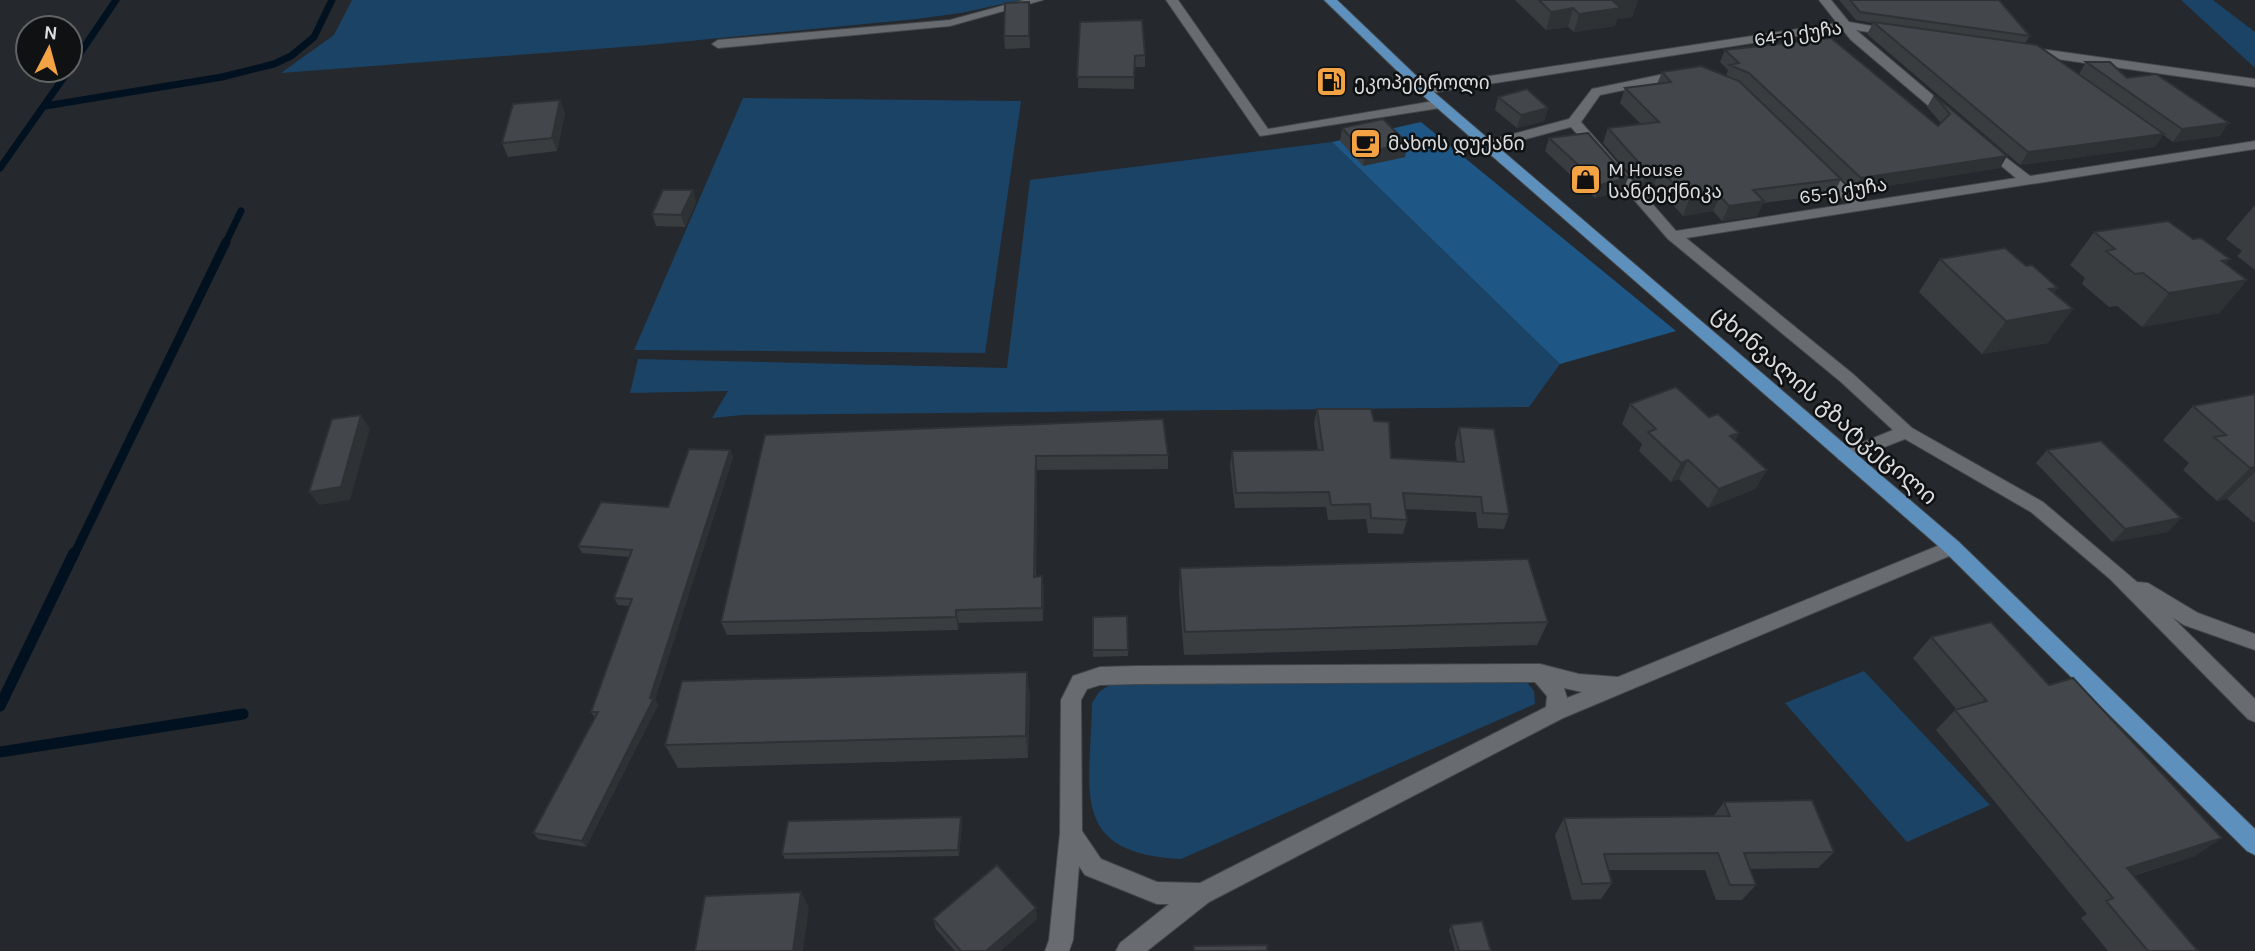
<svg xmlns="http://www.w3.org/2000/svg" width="2255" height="951" font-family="Karla,'Noto Sans Georgian',sans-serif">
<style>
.green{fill:#1b4366}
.forest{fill:#1e5785}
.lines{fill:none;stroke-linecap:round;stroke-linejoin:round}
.stream-far2{stroke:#021120;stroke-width:7}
.stream-far1{stroke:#021120;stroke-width:9}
.stream{stroke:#021120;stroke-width:11}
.minor-casing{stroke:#434649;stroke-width:2}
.major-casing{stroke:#434649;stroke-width:2}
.minor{fill:#686c70;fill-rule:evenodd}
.major{fill:#5d90bc;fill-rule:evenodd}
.wall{fill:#3a3d40}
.shaded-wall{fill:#2f3234}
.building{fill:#43474b;stroke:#2f3234;stroke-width:2}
.labels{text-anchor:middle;stroke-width:5;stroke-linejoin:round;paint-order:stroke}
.far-street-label{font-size:19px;fill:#dbdddf;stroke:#0f1112}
.far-poi-label{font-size:19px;fill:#dbdddf;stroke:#0f1112;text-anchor:start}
.street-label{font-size:23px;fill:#dbdddf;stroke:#0f1112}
</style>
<rect width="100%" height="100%" fill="#25282c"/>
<path class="green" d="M352,0H1020L961,13L916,19L648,45L281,73L334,35Z
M2181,0H2213L2255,32V68Z
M743,98L1021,101L985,353L634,350Z
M1332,142L1560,364L1529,407L742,415L712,418L728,391L630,393L638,359L1007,368L1030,180Z
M1864,671L1990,805L1907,842L1785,703Z
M1526,681L1534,691L1535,704L1181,859C1067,853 1091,790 1092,703L1099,692L1111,684Z"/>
<path class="forest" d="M1421,122L1676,331L1560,364L1332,142Z"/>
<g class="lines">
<path class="stream-far2" d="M70,68L116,0
M45,106L222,77L274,64L291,56L314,37L332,0
M0,168L69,70
M225,244L241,211"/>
<path class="stream-far1" d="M74,555L226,242"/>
<path class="stream" d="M0,706L74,553
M0,752L243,714"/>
<defs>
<path id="minor" d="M1024,0H1043L950,26L718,48L712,44L718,40L950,20Z
M1166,0H1178L1268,129L1440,100L1446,104L1440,108L1260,136Z
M1819,0H1831L1849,22L1895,30L1897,32L1891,36L1856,30L1954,113V119H1944L1851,40L1842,29L1424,94L1418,90L1424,86L1837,23Z
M2026,47L2255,79V87L2022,54V48Z
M1683,70L1687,71V77L1600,95L1581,122L1676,231L1848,204L1817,174L1815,171L1822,167L1827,168L1862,202L2016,178L1982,150V144L1987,143L2030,176L2255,141V149L1686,238L1853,374L1912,428L2043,502L2137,582L2148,583L2198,613L2255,634V650L2184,625L2172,617L2255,699V722L2248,719L2110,579L2031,512L1905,439L1851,460H1839L1836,456L1839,452L1893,430L1841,382L1668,239L1571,127L1488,149L1481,145L1483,142L1569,119L1592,89Z
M1952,540L1959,542L1961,547L1959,552L1563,718L1209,902L1147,951H1116L1120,943L1169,904H1157L1085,875L1079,866L1073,940L1069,951H1045L1049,940L1060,833L1061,700L1073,676L1100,667L1136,666L1540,664L1579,674L1618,677ZM1535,682L1547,696L1546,707L1200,883L1157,882L1101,859L1082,831L1081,700L1087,689L1100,685L1136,684ZM1564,688L1582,692L1567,698Z"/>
<path id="major" d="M1324,0H1337L1428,87L1959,542L2255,829V855L2247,851L1945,552L1420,93Z"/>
</defs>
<use href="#minor" class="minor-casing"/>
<use href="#major" class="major-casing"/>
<use href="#minor" class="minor"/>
<use href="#major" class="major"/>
</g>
<path class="wall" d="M1515,0H1638L1632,17L1617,19L1615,26L1574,32L1568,27L1546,30Z
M1839,0H1999L2030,36L2025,43L2079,74L2086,62L2127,78L2220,136L2173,142L2163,135L2155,147L2020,165L1867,34L1873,23L1856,20Z
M1030,14V48L1005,49L1004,36Z
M1080,22L1145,55V67H1134V89L1078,88Z
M1725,50L1938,126L1941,123L1927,107L1934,95L2007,156L2000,168L1854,191L1841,179L1834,194L1763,203L1757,216L1722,221L1713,211L1683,216L1654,184L1641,187L1603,143L1608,128L1641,124L1620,103L1625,88L1657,84L1662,72L1726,76L1728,70L1720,62Z
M1498,97L1548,108L1544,121L1517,128L1495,110Z
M560,100L565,113L557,151L508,157L502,143Z
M1342,128L1407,143L1405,157L1363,166L1340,141Z
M1549,138L1623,191L1595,198L1545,151Z
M693,190L696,202L685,227L656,226L652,214Z
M2254,206H2255V270L2237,256L2242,251L2226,239Z
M2094,232L2226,264L2247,280L2219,313L2142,327L2117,306L2109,307L2082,284L2085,278L2070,265Z
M1940,259L2054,293L2048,343L1982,354L1919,292Z
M2255,394V522H2253L2227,499L2217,501L2183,470L2189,463L2163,440L2193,406Z
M1630,404L1709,417L1739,433L1735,441L1767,470L1755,489L1708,508L1679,479L1671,482L1639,451L1642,444L1622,424Z
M1317,409L1374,421L1391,458L1457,462L1455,443L1459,427L1509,514L1504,529L1478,528L1476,512L1405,509L1407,520L1403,534L1368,533L1366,519L1328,520L1326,507L1235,508L1230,466L1232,451L1318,450L1314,424Z
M765,435L1168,455V469L1037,470L1036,576H1042L1044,590L1043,621L959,623L958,630L727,635L721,622Z
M730,450L733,457L655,699L658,705L586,847L538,839L533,833L595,718L591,712L629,606L618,605L614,598L629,557L582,553L578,546L668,507Z
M2047,450L2168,532L2112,542L2036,463Z
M1180,568L1548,622L1537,645L1184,655L1179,593Z
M1127,616L1128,656L1093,657V617Z
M1931,637L2195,856L2133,876L2198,951H2108L2081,918L2087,914L1936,730L1955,710H1957L1913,658Z
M1030,695L1028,758L678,768L665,745Z
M1724,802L1834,852L1818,868L1750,869L1756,885L1742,900H1716L1705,870H1608L1612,883L1601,899L1572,900L1555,835L1564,818L1713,817Z
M961,817L962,823L959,856L785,859L782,854Z
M933,919H1037L1000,951H955L936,929Z
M1451,925L1491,951H1455L1449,930Z"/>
<path class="shaded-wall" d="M1629,0H1638L1632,17L1617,19L1615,26L1574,32L1579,14L1614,2Z
M1029,2L1030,14V48L1029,36Z
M1573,8L1568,27L1546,30L1551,12Z
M560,100L565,113L557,151L552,138Z
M1548,108L1544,121L1517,128L1521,115Z
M2229,123L2220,136L2173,142L2182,129Z
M2164,134L2155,147L2020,165L2028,152Z
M1407,143L1405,157L1363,166L1365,153Z
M2007,156L2000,168L1854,191L1861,178Z
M1660,169L1654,184L1641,187L1647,172Z
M1628,178L1623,191L1595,198L1600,185Z
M693,190L696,202L685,227L681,215Z
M1720,196L1713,211L1683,216L1689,200Z
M1764,201L1757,216L1722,221L1729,206Z
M2230,259L2206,287L2247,280L2219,313L2142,327L2169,293L2222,261Z
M2058,288L2038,315L2073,309L2048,343L1982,354L2006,321L2049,289Z
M361,415L370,429L350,500L319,505L309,492Z
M1739,433L1729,453L1730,436Z
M730,450L733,457L655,699L658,705L586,847L582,841L650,698Z
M1036,456L1037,470L1035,590L1034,577Z
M1688,460L1679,479L1671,482L1681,463Z
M2255,467V472L2227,499L2217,501L2250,468Z
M1767,470L1755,489L1708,508L1719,489Z
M2181,518L2168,532L2112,542L2125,529Z
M1042,576L1044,590L1043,621L1042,608Z
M956,610L959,623L958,630L956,617Z
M1027,672L1030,695L1028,758L1026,736Z
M961,817L962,823L959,856L958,850Z
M2222,838L2195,856L2101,885L2127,868Z
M801,892L809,908L803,951H793Z
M1036,908L1037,919L1000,951H986Z"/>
<path class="building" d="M1539,0H1629L1614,2L1621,8L1579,14L1573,8L1551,12Z
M1850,0H1999L2030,36L1860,12Z
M1029,2V36H1004L1005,3Z
M1142,20L1145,55L1135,56L1134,77H1077L1080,22Z
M1873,22L2037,45L2164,134L2028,152Z
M1831,38L1938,126L1950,114L1934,95L2007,156L1861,178L1749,73L1730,65L1739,63L1725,50Z
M2086,62H2110L2127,78L2156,74L2229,123L2182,129Z
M1701,66L1739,81L1841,179L1753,190L1764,201L1729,206L1720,196L1689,200L1660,169L1647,172L1608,128L1659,122L1625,88L1671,82L1662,72Z
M1527,89L1548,108L1521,115L1498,97Z
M560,100L552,138L502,143L513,104Z
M1383,119L1407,143L1365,153L1342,128Z
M1588,133L1628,178L1600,185L1549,138Z
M663,190H693L681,215L652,214Z
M2168,221L2193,239L2201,238L2230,259L2222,261L2247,280L2169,293L2143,273L2135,274L2106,251L2115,249L2094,232Z
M2005,248L2026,266L2032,265L2058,288L2049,289L2073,309L2006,321L1940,259Z
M1676,387L1709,417L1718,414L1739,433L1730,436L1767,470L1719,489L1688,460L1681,463L1648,432L1656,429L1630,404Z
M2255,394V467L2250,468L2214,437L2226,435L2193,406Z
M1317,409H1371L1374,421L1389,422L1391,458L1464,462L1459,427L1494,429L1509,514L1483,513L1481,497L1403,493L1407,520L1371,518L1370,504L1331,505L1329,492L1236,493L1232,451L1323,450Z
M361,415L341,487L309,492L332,419Z
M1163,419L1168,455L1036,456L1034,577L1042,576V608L956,610V617L721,622L765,435Z
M2101,441L2181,518L2125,529L2047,450Z
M689,449L730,450L650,698H654L582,841L533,833L598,712H591L632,599L614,598L632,550L578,546L601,502L668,507Z
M1528,559L1548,622L1185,632L1180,568Z
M1127,616L1128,650H1093V617Z
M1991,622L2049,685L2073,678L2222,838L2127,868L2198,951H2148L2106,901L2113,898L1955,710L1987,701L1931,637Z
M1027,672L1026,736L665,745L682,681Z
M1812,800L1834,852L1744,853L1756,885H1730L1718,853L1604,854L1612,883L1582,884L1564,818L1730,816L1724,802Z
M961,817L958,850L782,854L788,821Z
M997,865L1036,908L986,951H961L933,919Z
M801,892L793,951H695L705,896Z
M1482,921L1491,951H1459L1451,925Z
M1267,945V951H1194V946Z"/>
<defs>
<symbol id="fuel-square" viewBox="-11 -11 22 22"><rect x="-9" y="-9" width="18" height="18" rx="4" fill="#f4a344" stroke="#0f1112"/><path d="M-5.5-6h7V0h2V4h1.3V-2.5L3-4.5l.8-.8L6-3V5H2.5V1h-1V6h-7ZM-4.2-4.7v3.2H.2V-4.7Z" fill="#111"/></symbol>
<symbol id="cafe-square" viewBox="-11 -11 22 22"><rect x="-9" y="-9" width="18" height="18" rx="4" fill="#f4a344" stroke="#0f1112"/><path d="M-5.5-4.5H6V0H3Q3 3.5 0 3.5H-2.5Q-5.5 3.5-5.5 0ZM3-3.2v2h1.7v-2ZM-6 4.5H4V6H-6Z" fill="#111"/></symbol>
<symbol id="shop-square" viewBox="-11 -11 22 22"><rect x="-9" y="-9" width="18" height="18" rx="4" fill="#f4a344" stroke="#0f1112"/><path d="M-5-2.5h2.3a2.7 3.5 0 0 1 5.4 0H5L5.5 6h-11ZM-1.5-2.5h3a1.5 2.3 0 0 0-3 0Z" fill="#111"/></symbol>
</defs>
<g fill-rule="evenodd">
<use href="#fuel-square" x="1314" y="64" width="35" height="35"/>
<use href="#cafe-square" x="1348" y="126" width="35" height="35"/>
<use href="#shop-square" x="1568" y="162" width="35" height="35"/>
</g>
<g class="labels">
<g class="far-street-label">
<text transform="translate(1798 33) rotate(-8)" y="7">64-ე ქუჩა</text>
<text transform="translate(1843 190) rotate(-9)" y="7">65-ე ქუჩა</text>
</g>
<g class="far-poi-label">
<text x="1354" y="89">ეკოპეტროლი</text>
<text x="1388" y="150">მახოს დუქანი</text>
<text x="1608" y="176">M House<tspan x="1608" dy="22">სანტექნიკა</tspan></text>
</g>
<g class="street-label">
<text transform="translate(1825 405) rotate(41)" y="8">ცხინვალის გზატკეცილი</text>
</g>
</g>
<g transform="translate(49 49) rotate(6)"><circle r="33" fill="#0f1112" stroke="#616364" stroke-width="2"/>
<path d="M0-5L12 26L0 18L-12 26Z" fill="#f4a344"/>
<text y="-10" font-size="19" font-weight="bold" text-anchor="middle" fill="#dbdddf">N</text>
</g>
</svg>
